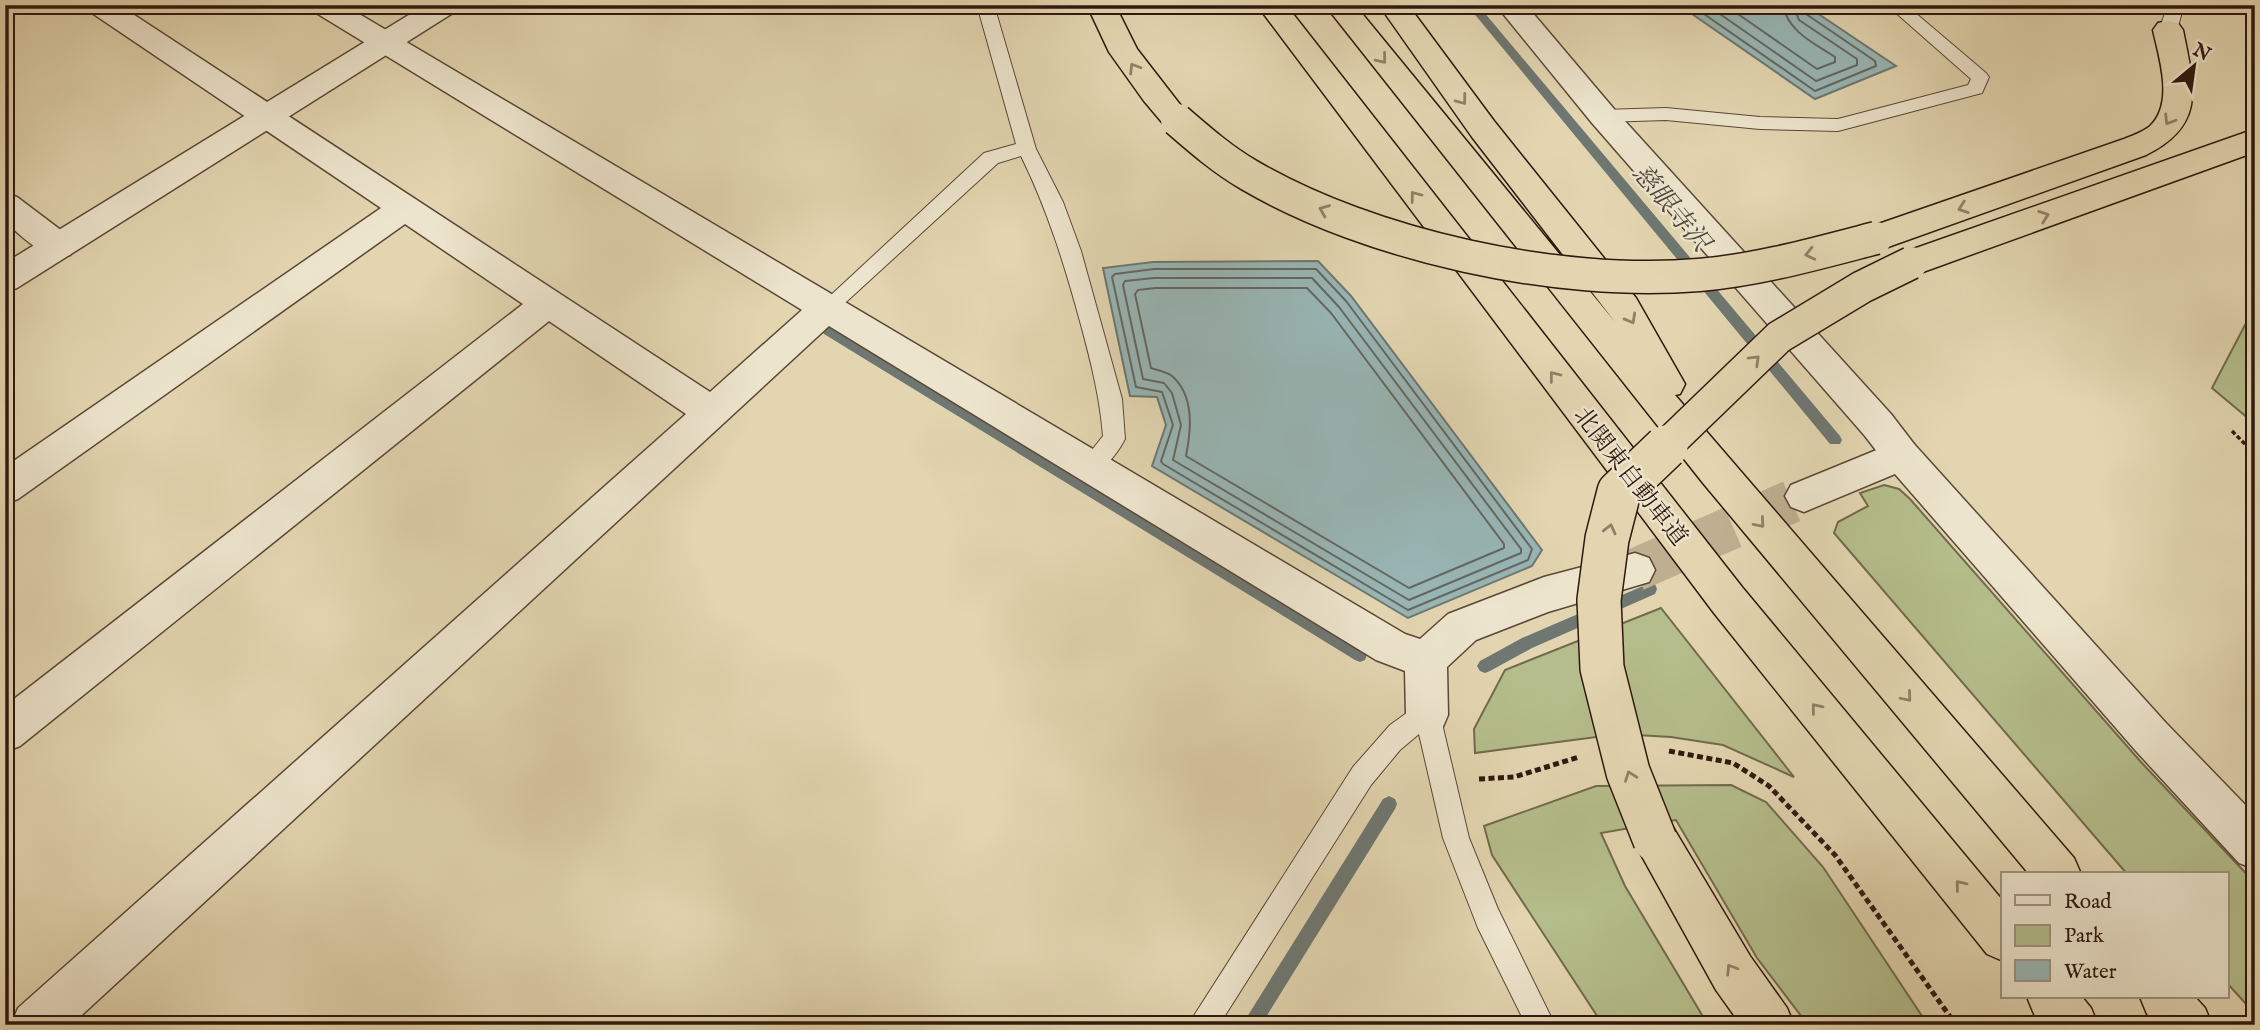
<svg xmlns="http://www.w3.org/2000/svg" width="2260" height="1030" font-family="'IM FELL English','Noto Serif JP',serif">
<style>
.green{fill:#b4bd8b;stroke:#726a4c;stroke-width:2}
.water{fill:#98b6b5;stroke:#6e7772;stroke-width:2}
.lines{fill:none;stroke-linecap:round;stroke-linejoin:round}
.shore{stroke:#646762;stroke-width:2}
.stream{fill:#6e7772;fill-rule:evenodd}
.minor-tunnel{stroke:#beaf90;stroke-width:43;stroke-dasharray:43 21;stroke-linecap:butt}
.service-casing{stroke:#5c4736;stroke-width:2}
.minor-casing{stroke:#5c4736;stroke-width:3}
.tertiary-casing{stroke:#5c4736;stroke-width:3}
.motorway-casing{stroke:#2f180e;stroke-width:3}
.path-far1{stroke:#2f180e;stroke-width:3.5;stroke-dasharray:4.5 2.5;stroke-linecap:butt}
.path{stroke:#2f180e;stroke-width:5;stroke-dasharray:6 3.5;stroke-linecap:butt}
.service{fill:#ece4cc;fill-rule:evenodd}
.minor{fill:#ece4cc;fill-rule:evenodd}
.tertiary{fill:#ece4cc;fill-rule:evenodd}
.motorway{fill:#e2d5b0;fill-rule:evenodd}
.motorway-bridge-far1-casing{stroke:#2f180e;stroke-width:35;stroke-linecap:butt}
.motorway-bridge-casing{stroke:#2f180e;stroke-width:46;stroke-linecap:butt}
.motorway-bridge-far1{stroke:#e2d5b0;stroke-width:32}
.motorway-bridge{stroke:#e2d5b0;stroke-width:43}
.oneway{stroke:#918067}
.labels{text-anchor:middle;stroke-width:5;stroke-linejoin:round;paint-order:stroke}
.street-label{font-size:24px;fill:#2f180e;stroke:#ece4cc}
.water-label{font-size:26px;font-style:italic;fill:#4e4740;stroke:#ece4cc}
</style>
<rect width="100%" height="100%" fill="#e2d5b0"/>
<filter id="stains"><feTurbulence type="fractalNoise" baseFrequency=".00286" numOctaves="4"/><feColorMatrix values="0 0 0 0 .2 0 0 0 0 .09 0 0 0 0 .02 0 0 0 .5 -.17"/></filter>
<radialGradient id="worn" r=".72"><stop offset=".6" stop-color="#630" stop-opacity="0"/><stop offset="1" stop-color="#630" stop-opacity=".3"/></radialGradient>
<path class="green" d="M2255,306V424L2212,388Z
M1884,485L1899,489L1910,499L2141,762L2255,883V1014L2227,983V874H2127L1834,533L1838,522L1868,506L1860,493Z
M1661,608L1794,777L1723,745L1671,737L1619,734L1475,753L1474,729L1505,670Z
M1731,785L1766,802L1823,867L1928,1025H1808L1757,958L1676,820L1601,833L1625,886L1708,1025H1603L1492,855L1484,826L1596,786Z"/>
<path class="water" d="M1679,5H1805L1896,66L1815,99Z
M1318,261L1351,296L1542,550L1532,566L1408,618L1152,466L1166,425L1157,397L1130,396L1103,268L1153,262Z"/>
<g class="lines">
<path class="shore" d="M1691,5L1815,91L1876,66L1875,61L1806,14L1802,5
M1707,5L1816,81L1857,65V59L1799,20L1793,5
M1725,5L1817,69L1835,62V57C1814,43 1788,32 1783,5
M1154,269H1316L1346,301L1532,549L1528,560L1408,610L1163,464L1161,461L1173,425L1162,392L1136,387L1112,277L1115,274Z
M1154,278H1312L1339,307L1521,549V553L1409,600L1173,460L1181,425L1172,393L1164,383L1143,379L1123,285L1125,281Z
M1155,288H1307L1331,313L1504,544V548L1409,588L1186,456C1191,431 1195,396 1172,376C1167,372 1157,370 1151,368L1135,294L1138,290Z"/>
<path class="stream" d="M1467,5H1478L1840,436L1842,440L1840,444H1830Z
M828,326L1365,650L1367,655L1365,660L1360,662L1355,660L824,334L822,331L824,328Z
M1650,583L1655,584L1657,589L1655,594L1532,648L1490,671L1485,673L1480,671L1477,666L1480,661L1522,638Z
M1389,796L1395,799L1397,804L1395,809L1261,1025H1242L1383,799Z"/>
<path class="minor-tunnel" d="M1635,570L1804,496"/>
<defs>
<path id="service" d="M977,5H994L1036,149L1063,202L1081,251L1122,399L1125,439C1117,454 1101,477 1083,471L1080,465L1103,436C1100,398 1091,362 1081,325C1065,266 1048,211 1021,156L998,163L834,313L827,316L820,313L817,308L984,153L1016,144Z
M1887,5H1906L1986,73L1989,77L1982,93L1838,131L1760,129L1666,120L1603,122L1597,120L1594,116L1597,112L1603,110L1666,108L1760,117L1838,119L1968,85L1971,79Z
M2168,5H2192L2182,12L2177,30L2168,36L2159,30Z
M1427,703L1436,707L1440,715L1469,838L1498,909L1555,1025H1526L1478,928L1443,838L1419,734L1400,750L1371,785L1219,1025H1188L1353,767L1390,725L1408,712Z"/>
<path id="minor" d="M85,5H119L710,392L802,310L313,11L309,5H344L1405,634L1420,639L1448,614L1544,577L1635,553L1649,558L1655,570L1649,582L1548,612L1476,640L1447,667L1448,715L1442,729L1427,735L1412,729L1406,715L1405,671L1376,660L829,326L71,1025H11L18,1008L686,414L549,321L20,746L5,752V706L523,304L405,224L18,499L5,504V467L381,208L89,11Z
M5,193L17,197L70,237L75,246L70,255C44,262 24,237 5,222Z
M1901,440L1914,444L1920,455L1914,466L1804,512L1791,507L1785,496L1791,485Z"/>
<path id="tertiary" d="M425,5H460L456,11L17,288L5,292V263Z
M1496,5H1526L1614,109L1891,414L1914,444L2166,723L2255,815V869L2239,863L2136,751L1888,466L1865,436L1592,123Z"/>
<path id="motorway" d="M1087,5H1115L1137,49L1192,120L1188,127L1177,131L1166,127L1144,101L1109,52Z
M1257,5H1286L1742,587L2003,901V961L1987,954L1714,613Z
M1325,5H1355L1615,322L1472,137L1379,5H1408L1494,121L1636,298L1685,384L1680,394L1675,395L2074,858L2081,874H2029L1703,483Z
M2168,21L2178,23L2183,30C2194,86 2207,125 2146,155L1888,247L1876,250L1864,247L1859,238L1864,229L2124,139C2132,136 2142,132 2149,127C2175,104 2159,58 2153,30L2158,23Z
M2255,129V152L1923,272L1911,275L1899,272L1894,263L1899,254Z
M1655,818L1671,824L1750,956L1787,1008L1794,1025H1741L1716,990L1633,840L1639,824Z
M2027,997H2082L2091,1008L2098,1025H2043L2034,1014Z
M2140,997H2195L2205,1008L2212,1025H2156L2147,1014Z"/>
</defs>
<use href="#service" class="service-casing"/>
<use href="#minor" class="minor-casing"/>
<use href="#tertiary" class="tertiary-casing"/>
<use href="#motorway" class="motorway-casing"/>
<path class="path-far1" d="M2232,431L2249,448"/>
<path class="path" d="M2248,447L2255,454
M1669,751L1733,763L1769,786L1835,855L1956,1025
M1479,779L1514,777L1579,757"/>
<use href="#service" class="service"/>
<use href="#minor" class="minor"/>
<use href="#tertiary" class="tertiary"/>
<use href="#motorway" class="motorway"/>
<defs>
<path id="motorway-bridge-far1" d="M1177,120C1200,140 1223,160 1249,175C1370,246 1559,287 1699,275C1759,270 1818,253 1876,238
M1664,448L1779,337L1862,287L1911,263"/>
<path id="motorway-bridge" d="M1655,840L1628,772L1602,668L1599,600L1607,539L1619,492L1666,447"/>
</defs>
<use href="#motorway-bridge-far1" class="motorway-bridge-far1-casing"/>
<use href="#motorway-bridge" class="motorway-bridge-casing"/>
<use href="#motorway-bridge-far1" class="motorway-bridge-far1"/>
<use href="#motorway-bridge" class="motorway-bridge"/>
</g>
<defs><path id="oneway-chevron" d="M-2-3.5L2.5 0L-2 3.5" fill="none" stroke-width="1.6" stroke-linecap="round" stroke-linejoin="round" transform="scale(1.75)"/></defs>
<g class="oneway">
<use href="#oneway-chevron" transform="translate(1382 59) rotate(51)"/>
<use href="#oneway-chevron" transform="translate(1134 68) rotate(-122)"/>
<use href="#oneway-chevron" transform="translate(1462 100) rotate(53)"/>
<use href="#oneway-chevron" transform="translate(2169 120) rotate(122)"/>
<use href="#oneway-chevron" transform="translate(1415 196) rotate(-127)"/>
<use href="#oneway-chevron" transform="translate(1963 208) rotate(161)"/>
<use href="#oneway-chevron" transform="translate(1324 210) rotate(-158)"/>
<use href="#oneway-chevron" transform="translate(2044 216) rotate(-20)"/>
<use href="#oneway-chevron" transform="translate(1810 254) rotate(167)"/>
<use href="#oneway-chevron" transform="translate(1631 319) rotate(61)"/>
<use href="#oneway-chevron" transform="translate(1755 360) rotate(-44)"/>
<use href="#oneway-chevron" transform="translate(1554 376) rotate(-128)"/>
<use href="#oneway-chevron" transform="translate(1760 523) rotate(49)"/>
<use href="#oneway-chevron" transform="translate(1610 529) rotate(-76)"/>
<use href="#oneway-chevron" transform="translate(1907 697) rotate(50)"/>
<use href="#oneway-chevron" transform="translate(1816 708) rotate(-129)"/>
<use href="#oneway-chevron" transform="translate(1630 776) rotate(-110)"/>
<use href="#oneway-chevron" transform="translate(1960 885) rotate(-129)"/>
<use href="#oneway-chevron" transform="translate(1731 969) rotate(-122)"/>
</g>
<g class="labels">
<g class="street-label">
<text transform="translate(1631 476) rotate(52)" y="8">北関東自動車道</text>
</g>
<g class="water-label">
<text transform="translate(1672 207) rotate(50)" y="9">慈眼寺沢</text>
</g>
</g>
<rect width="2260" height="1030" fill="none" stroke="#e2d5b0" stroke-width="28"/>
<rect x="7" y="7" width="2246" height="1016" fill="none" stroke="#2f180e" stroke-width="3.5"/>
<rect x="14" y="14" width="2232" height="1002" fill="none" stroke="#2f180e" stroke-width="2"/>
<rect x="2001" y="872" width="228" height="126" fill="#ece4cc" stroke="#a09280" stroke-width="2"/>
<rect x="2015" y="895" width="35" height="10" fill="#ece4cc" stroke="#a09280" stroke-width="2"/>
<text x="2064" y="908" font-size="21" fill="#2f180e">Road</text>
<rect x="2015" y="925" width="35" height="21" fill="#b4bd8b" stroke="#a09280" stroke-width="2"/>
<text x="2064" y="942" font-size="21" fill="#2f180e">Park</text>
<rect x="2015" y="960" width="35" height="21" fill="#98b6b5" stroke="#a09280" stroke-width="2"/>
<text x="2064" y="978" font-size="21" fill="#2f180e">Water</text>
<g transform="translate(2194 66) rotate(29)" stroke="#ece4cc" stroke-width="5" paint-order="stroke">
<path d="M0-5L12 26L0 18L-12 26Z" fill="#2f180e"/>
<text y="-10" font-size="19" font-weight="bold" text-anchor="middle" fill="#2f180e">N</text>
</g>
<rect width="100%" height="100%" filter="url(#stains)"/>
<rect width="100%" height="100%" fill="url(#worn)"/>
</svg>
